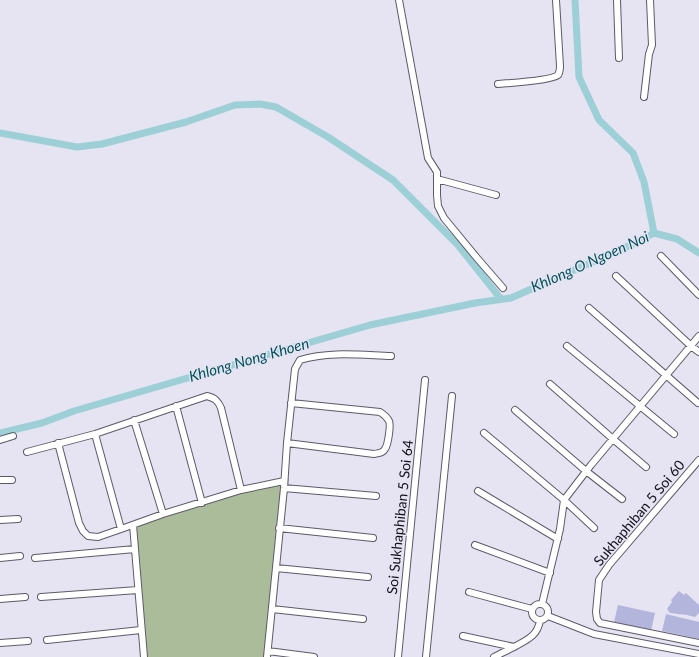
<svg xmlns="http://www.w3.org/2000/svg" width="699" height="657" font-family="Lato,sans-serif">
<style>
.green{fill:#abbc9a}
.lines{fill:none;stroke-linecap:round;stroke-linejoin:round}
.canal{stroke:#9cd0d6;stroke-width:7}
.building{fill:#b3b5dc}
.minor-casing{stroke:#5d5a68;stroke-width:8}
.minor{stroke:#fff;stroke-width:6}
.labels{text-anchor:middle;stroke-width:3;stroke-linejoin:round;paint-order:stroke}
.street-label{font-size:14px;fill:#111016;stroke:#e6e3f3}
.water-label{font-size:15px;font-style:italic;fill:#005259;stroke:#e6e3f3}
</style>
<rect width="100%" height="100%" fill="#e6e3f3"/>
<path class="green" d="M289,478L268,657H144L134,525Z"/>
<g class="lines">
<path class="canal" d="M575,0L579,77L599,120L633,153L644,182L654,233
M0,133L77,147L102,144L186,122L235,105L260,104L276,107L328,137L393,180L457,244L501,299
M0,433L42,423L74,411L370,325L475,303L511,298L633,244L654,233L677,239L699,253"/>
</g>
<path class="building" d="M679,591L684,595L686,593L699,605V613L695,617L687,615L670,613L667,609L672,602L671,600Z
M618,605L655,613L651,631L614,622Z
M666,614L699,622V639L662,631Z"/>
<g class="lines">
<defs>
<path id="minor" d="M399,0L428,158L437,172V195L438,206L444,218L477,258L503,288
M617,0L619,58
M498,84C508,83 551,81 558,75C560,72 560,69 560,66L556,0
M644,97L649,54L652,45L650,0
M437,179L496,195
M661,256L699,295
M616,276L691,346L699,352
M589,308L698,403
M567,346L674,434
M550,384L613,439L646,467
M176,406L202,503
M515,410L586,471L622,499
M134,420L163,514
M484,433L564,500L594,528
M95,434L121,529
M0,440L13,436
M58,443L79,523L83,531L88,536L98,537L121,529L163,514L241,490L284,481
M287,443L374,454C379,453 383,453 385,449C388,445 391,425 389,421C387,417 383,414 380,412L291,403
M27,452L95,434L207,396C215,398 218,401 221,408L241,490
M699,460L609,565L599,580L596,612L597,619L600,623L699,643
M0,480H12
M284,488L376,496
M478,491L558,539
M0,520L18,519
M133,525L144,657
M279,528L373,538
M475,545L550,573
M0,558L20,556
M35,558L135,549
M276,568L368,577
M469,592L532,609
M41,597L138,590
M0,599L25,597
M532 612a8 8 0 1 1 16 0a8 8 0 1 1-16 0Z
M542,604L560,529L564,500L591,465L699,336
M272,609L363,619
M548,616L594,634L699,654
M463,636L514,647
M47,640L141,630
M0,643L28,641
M268,651L314,657
M267,657L284,488L287,443L295,369L300,360C329,351 361,355 391,356
M398,657L425,380
M426,657L452,396
M494,657C505,651 525,643 533,635C537,631 539,626 540,621"/>
</defs>
<use href="#minor" class="minor-casing"/>
<use href="#minor" class="minor"/>
</g>
<g class="labels">
<g class="street-label">
<text transform="translate(639 513) rotate(-50)" y="5">Sukhaphiban 5 Soi 60</text>
<text transform="translate(400 517) rotate(-84)" y="5">Soi Sukhaphiban 5 Soi 64</text>
</g>
<g class="water-label">
<text transform="translate(590 262) rotate(-24)" y="5">Khlong O Ngoen Noi</text>
<text transform="translate(249 360) rotate(-16)" y="5">Khlong Nong Khoen</text>
</g>
</g>
</svg>
